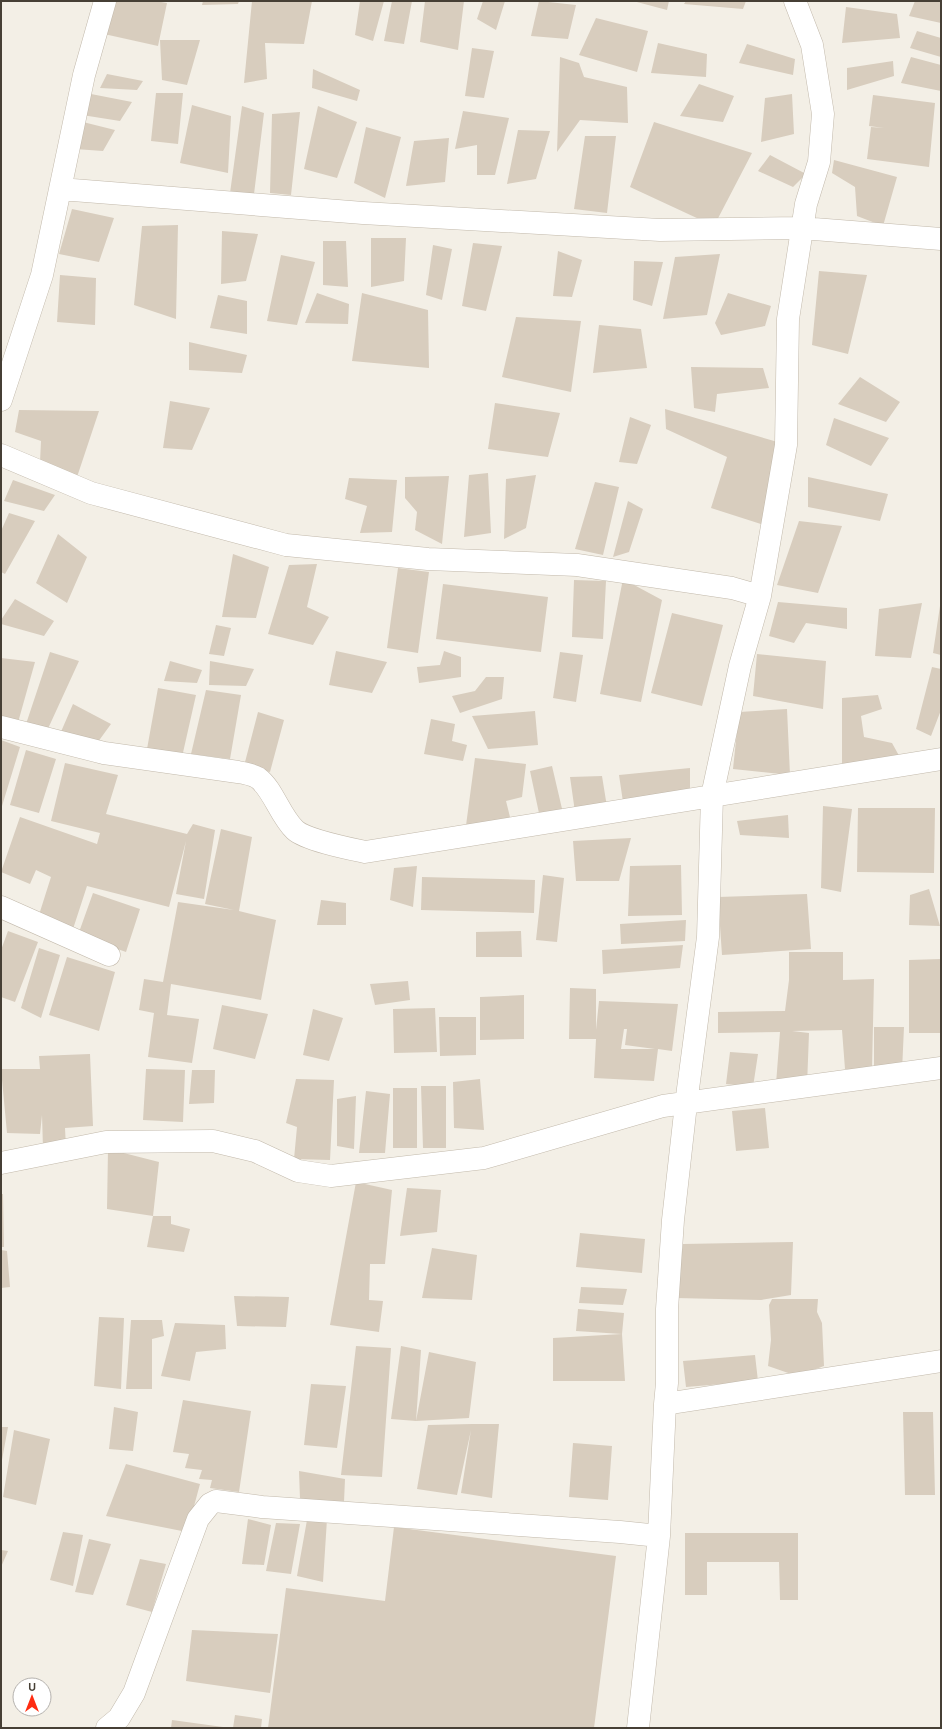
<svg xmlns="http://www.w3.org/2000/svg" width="942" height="1729" font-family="Figtree,sans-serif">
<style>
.building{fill:#d8cdbe;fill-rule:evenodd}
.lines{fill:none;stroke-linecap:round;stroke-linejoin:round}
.street-casing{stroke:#c2b9ab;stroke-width:23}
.street{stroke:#fff;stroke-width:22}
</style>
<rect width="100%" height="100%" fill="#f3efe6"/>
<path class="building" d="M111,1H155L167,3L158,46L104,34Z
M203,1H239L238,4L202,5Z
M252,1H312L304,44L265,43L267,79L244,83Z
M360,1H384L373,41L355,35Z
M392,1H412L404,44L384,41Z
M425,1H464L458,50L420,42Z
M483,1H505L496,30L477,19Z
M539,1L576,5L568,39L531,36Z
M633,1H669L667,10Z
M686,1H746L743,9L684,4Z
M915,1H941V23L909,16Z
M846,7L897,14L900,38L842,43Z
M596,18L648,31L637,72L579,55Z
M917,31L941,38V57L910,48Z
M160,40H200L187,85L162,80Z
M658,43L707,54L706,77L651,73Z
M747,44L795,59L793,75L739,63Z
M472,48L494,51L484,98L465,96Z
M560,57L579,63L584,77L627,87L628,123L580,120L557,152Z
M911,57L941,65V91L901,83Z
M893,61L894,76L847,90V68Z
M313,69L360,90L357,101L312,88Z
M107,74L143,81L137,90L100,88Z
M699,84L734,96L723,122L680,116Z
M156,93H183L178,144L151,141Z
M91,94L132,102L120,121L82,115Z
M792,94L794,134L761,142L765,98Z
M873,95L935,103L929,167L867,159L871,127L884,128L869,126Z
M192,105L231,116L228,173L180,163Z
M242,106L264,113L254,194L230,193Z
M318,106L357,122L337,178L304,169Z
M463,111L509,118L495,175H477V145L455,149Z
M300,112L291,195L270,193L272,114Z
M83,122L115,130L103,151L75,149Z
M654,122L752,153L714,226L630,187Z
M366,127L401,137L385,198L354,183Z
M518,130L550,131L536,179L507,184Z
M585,136H616L607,213L574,209Z
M449,138L445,182L406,186L414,141Z
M770,155L806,174L793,187L758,171Z
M834,160L897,177L883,226L857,216L855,187L832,173Z
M72,209L114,218L99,262L59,254Z
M178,225L176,319L134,305L142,226Z
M222,231L258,234L246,281L221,284Z
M371,238H406L404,281L371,287Z
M323,241H346L348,287L323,285Z
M473,243L502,246L486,311L462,306Z
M433,245L452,249L442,300L426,295Z
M558,251L582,260L572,297L553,296Z
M720,254L707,315L663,319L675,257Z
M281,255L315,262L297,325L267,321Z
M634,261L663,262L652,306L633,300Z
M819,271L867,275L848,354L812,345Z
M60,275L96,278L95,325L57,322Z
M317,293L349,304L348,324L305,323Z
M362,293L428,310L429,368L352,361Z
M728,293L771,306L765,326L721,335L715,323Z
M218,295L247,301V334L210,328Z
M516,317L581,321L571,392L502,377Z
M599,325L641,329L647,368L593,373Z
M189,342L247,355L242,373L189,370Z
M691,367L763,368L769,388L717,394L715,412L694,408Z
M860,377L900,402L886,422L838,404Z
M170,401L210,408L192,450L163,448Z
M495,403L560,413L548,457L488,449Z
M665,409L781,443L767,526L711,508L727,457L666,429Z
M19,410L99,411L77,477L40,462L41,441L15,432Z
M630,417L651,425L637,464L619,462Z
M834,418L889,438L871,466L826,445Z
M488,473L491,533L464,537L469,475Z
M536,475L526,528L504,539L506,479Z
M449,476L442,544L415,530L417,512L405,498V477Z
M808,477L888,494L880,521L808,507Z
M349,478L397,480L392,532L360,533L367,506L345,499Z
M13,480L55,495L44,511L4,501Z
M595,482L619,487L603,555L575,549Z
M628,501L643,509L629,552L613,557Z
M9,513L35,521L5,574L1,572V531Z
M799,521L842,526L818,593L777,585Z
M58,534L87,557L67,603L36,583Z
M233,554L269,567L256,618L222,617Z
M317,564L307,607L329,617L313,645L268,634L289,565Z
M398,568L429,572L418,653L387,648Z
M623,579L662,600L641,702L600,694Z
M574,580L606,581L603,639L572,637Z
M443,584L548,597L541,652L436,639Z
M15,599L54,621L44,636L1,624V620Z
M778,602L847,608V629L806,623L794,643L769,636Z
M922,603L911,658L875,656L879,609Z
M940,606H941V655L933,653Z
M672,613L723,625L702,706L651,693Z
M216,625L231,628L224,656L209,654Z
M336,651L387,662L372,693L329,685Z
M444,651L461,657V677L419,683L417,667L440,665Z
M50,652L79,661L46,733L26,724Z
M560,652L583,655L576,702L553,698Z
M757,654L826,661L823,709L753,696Z
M1,658L35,662L17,726L1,722Z
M170,661L202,670L197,683L164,681Z
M210,661L254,669L246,686L209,685Z
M932,667L941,669V710L931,736L916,729Z
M486,677H504L502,699L460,713L452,696L475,691Z
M158,688L196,695L182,757L147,749Z
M206,690L241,695L230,759L191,754Z
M878,695L882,709L861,716L864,737L892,743L902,761L842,768V698Z
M73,704L111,724L95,746L60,734Z
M787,709L790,775L733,769L739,712Z
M535,711L538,745L488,749L472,716Z
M258,712L284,720L270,772L244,766Z
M431,719L455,724L452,741L467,745L463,761L424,754Z
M1,740L20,747L2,806L1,805Z
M26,750L56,759L39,813L10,805Z
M475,758L526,764L522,797L506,801L511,821L465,833Z
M65,763L118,775L106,814L187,834L193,824L215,830L204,899L176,894L186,841L169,907L87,886L73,929L38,918L51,877L36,870L30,884L1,872L20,817L97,844L100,833L51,821Z
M552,766L563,813L540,818L530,771Z
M690,768V798L623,802L619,775Z
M602,776L607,807L575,812L570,777Z
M823,806L852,809L841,892L821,888Z
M858,808H935L934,873L857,872Z
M788,815L789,838L740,835L737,821Z
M221,829L252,837L239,911L276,920L261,1000L171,984L167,1015L199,1019L192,1063L148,1057L154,1013L139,1010L144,979L163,982L178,902L234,910L205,904Z
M631,838L619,881H576L573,841Z
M681,865L682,915L628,916L630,866Z
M417,866L413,907L390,900L394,868Z
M543,875L564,878L557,942L536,940Z
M422,877L535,880L534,913L421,910Z
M929,889L940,926L909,925L910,895Z
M93,893L140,909L126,952L78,935Z
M807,894L811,949L722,955L718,897Z
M321,900L346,903V925H317Z
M686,920L685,941L621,944L620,924Z
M8,931L38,942L15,1002L1,997V950Z
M521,931L522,957H476V932Z
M683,945L680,968L603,974L602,950Z
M39,948L60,955L41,1018L21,1008Z
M789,952H843V980L874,979L872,1069H845L842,1030L792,1031L809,1033L807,1086L776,1084L780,1032L718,1033V1012L785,1011L789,980Z
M67,957L115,972L99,1031L49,1015Z
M941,959V1033H909V960Z
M408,981L410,1000L375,1005L370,984Z
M570,988L596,989V1030L599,1001L678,1004L672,1051L658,1049L654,1081L594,1078L596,1039H569ZM624,1029H627L625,1045L655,1049H621Z
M524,995V1039L480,1040V997Z
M222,1005L268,1014L255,1059L213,1049Z
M435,1008L437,1052L394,1053L393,1009Z
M313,1009L343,1018L329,1061L303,1055Z
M439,1017H476V1055L440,1056Z
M874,1027H904L902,1071H874Z
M730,1052L758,1054L753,1087L726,1084Z
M90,1054L93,1126L65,1128L66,1148L43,1149L42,1115L40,1134L7,1133L1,1069H40L39,1056Z
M146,1069L185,1070L183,1122L143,1120Z
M192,1070H215L214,1103L189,1104Z
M296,1079L334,1080L330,1160L294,1159L297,1127L286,1123Z
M480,1079L484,1130L454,1128L453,1082Z
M421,1086H446V1148H423Z
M393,1088H417V1148H393Z
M366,1091L390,1094L385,1153H359Z
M356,1096L354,1149L337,1146V1099Z
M765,1108L769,1148L736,1151L732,1111Z
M108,1149L159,1162L153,1216L107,1209Z
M356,1182L392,1190L385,1264H370L369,1300L383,1301L379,1332L330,1325Z
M407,1188L441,1190L437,1232L400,1236Z
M1,1194H3L4,1247H1Z
M153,1216H171V1224L190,1229L184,1252L147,1247Z
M580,1233L645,1239L642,1273L576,1267Z
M793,1242L791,1295L761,1300L676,1298L683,1244Z
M432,1248L477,1255L472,1300L422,1298Z
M1,1250L7,1251L10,1287L1,1288Z
M581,1287L627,1289L623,1305L579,1303Z
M234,1296L289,1297L286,1327L237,1326Z
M772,1299H818L817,1312L822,1323L824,1366L797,1376L768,1366L771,1340L769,1305Z
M578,1309L624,1313L622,1334L576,1331Z
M99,1317L124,1318L121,1389L94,1386Z
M131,1320H162L164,1336L152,1339V1389H126Z
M175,1323L225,1325L226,1349L196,1352L190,1381L161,1376Z
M622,1334L625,1381H553V1338Z
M356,1346L391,1348L382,1477L341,1475Z
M401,1346L421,1350L416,1421L429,1352L476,1362L469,1418L416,1421L391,1419Z
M755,1355L758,1381L686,1387L683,1361Z
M311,1384L346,1386L337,1448L304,1445Z
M183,1400L251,1411L239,1492L210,1488L212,1480L199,1479L202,1470L185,1468L189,1454L173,1452Z
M114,1407L138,1412L133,1451L109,1449Z
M903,1412H933L935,1495H905Z
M472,1424H499L492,1498L461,1493L471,1430L457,1495L417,1489L428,1425Z
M1,1427H8L2,1460H1Z
M14,1430L50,1439L36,1505L3,1497Z
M573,1443L612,1446L608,1500L569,1497Z
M126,1464L200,1484L187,1532L106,1516Z
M299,1471L345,1479L344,1502L300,1499Z
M248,1519L271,1525L264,1565L242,1564Z
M327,1519L323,1582L297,1576L307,1520Z
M276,1523L300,1524L291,1574L266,1571Z
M394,1527L616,1556L594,1728H268L286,1588L385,1601Z
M63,1532L83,1535L73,1586L50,1580Z
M685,1533H798V1600H780L779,1562H707V1595H685Z
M89,1539L111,1544L93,1595L75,1592Z
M1,1550L8,1551L1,1567Z
M140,1559L166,1564L152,1612L126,1605Z
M192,1630L278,1634L270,1693L186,1681Z
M235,1715L262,1719L261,1728H233Z
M172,1720L223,1727V1728H171Z"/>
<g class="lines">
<defs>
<path id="street" d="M60,189L363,213L660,230L801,228L941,239
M1,400L42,275L84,75L105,1
M1,455L91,493L286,545L428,559L577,565L732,588L760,596
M1,727L104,753L238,772C244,773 253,775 258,778C273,789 280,816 295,830C306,840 351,849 365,852L941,759
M1,907L109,955
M1,1163L106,1142L213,1141L255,1151L298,1171L331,1176L484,1158L663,1106L941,1068
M665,1404L941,1361
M107,1728L119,1718L134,1693L198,1519L210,1504L216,1501L262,1507L620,1532L659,1536
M638,1728L659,1536L665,1404L667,1383V1309L673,1220L686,1104L708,937L712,796L740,666L760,596L786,445L788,319L806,204L819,162L823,114L812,45L795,1"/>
</defs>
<use href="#street" class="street-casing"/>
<use href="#street" class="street"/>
</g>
<rect width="942" height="1729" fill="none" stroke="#463f35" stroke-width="4"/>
<g transform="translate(32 1697)"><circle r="19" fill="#ffffff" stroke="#b5b2ae"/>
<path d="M0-3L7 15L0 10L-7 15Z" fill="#ff2c11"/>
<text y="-6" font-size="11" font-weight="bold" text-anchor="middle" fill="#463f35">U</text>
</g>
</svg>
